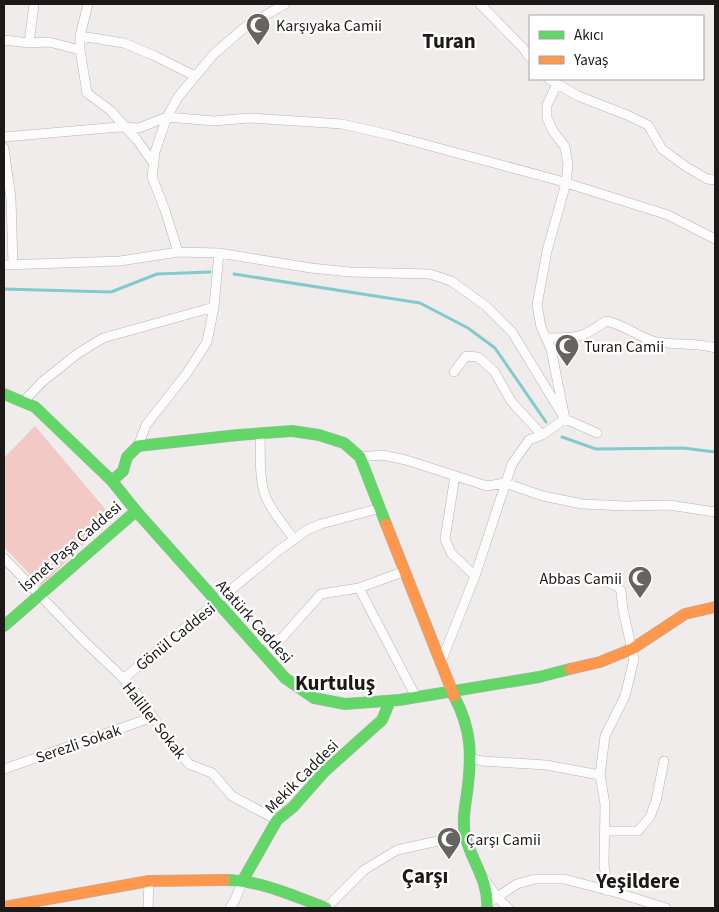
<svg xmlns="http://www.w3.org/2000/svg" width="719" height="912" font-family="'Source Sans 3',sans-serif">
<style>
.green{fill:#f2c9c4}
.lines{fill:none;stroke-linecap:round;stroke-linejoin:round}
.stream{stroke:#83cacd;stroke-width:3}
.street-casing{stroke:#b7b3b3;stroke-width:10}
.fast-casing{stroke:#b7b3b3;stroke-width:12}
.slow-casing{stroke:#b7b3b3;stroke-width:12}
.street{stroke:#fdfcfc;stroke-width:9}
.fast{stroke:#63d668;stroke-width:11}
.slow{stroke:#ff974d;stroke-width:11}
.labels{text-anchor:middle;stroke-width:4.5;stroke-linejoin:round;paint-order:stroke}
.poi-label{font-size:16px;fill:#1c1918;stroke:#fff;text-anchor:start}
.street-label{font-size:16px;fill:#1c1918;stroke:#fff}
.district-label{font-size:21px;font-weight:bold;fill:#1c1918;stroke:#fff}
</style>
<rect width="100%" height="100%" fill="#f1ecec"/>
<path class="green" d="M35,426L112,517L41,586L4,547V458Z"/>
<g class="lines">
<path class="stream" d="M234,274L420,303L468,328L495,348L546,422
M4,289L111,292L157,274L210,272
M562,437L596,449L683,448L715,452"/>
<defs>
<path id="street" d="M88,4L80,36V50L87,93L110,110L137,140L154,164
M480,4L523,48L530,58
M80,36L124,43L155,56L195,76
M4,40L29,43L49,42L80,50
M29,43L34,4
M549,79L578,96L627,115L648,125L662,149L685,166L707,179L715,180
M4,137L119,127L139,128L167,117L214,121L249,118L342,124L390,135L557,180L668,215L715,239
M4,148L11,199L13,265
M178,252L165,210L152,177L155,152L167,117L178,97L213,55L245,27L285,4
M4,265L120,261L178,252L219,253L311,268L350,272L430,274L451,281L486,306L512,332L565,419L597,433
M546,338C576,338 581,339 606,321C623,324 637,336 653,341C673,346 695,342 715,348
M454,372L466,356L478,357L494,371L511,401L542,435
M23,402L42,382L77,354L103,338L214,307
M260,433C261,455 258,480 267,500C274,514 285,527 294,539
M138,446L146,425L187,373L207,342L214,307L219,253
M360,457L382,455L406,460L487,486L505,483L543,496L582,504L626,506L669,505L715,512
M455,476L445,539L451,553L475,576
M4,558L82,639L121,676L142,700L166,737L189,764L212,773L232,796L277,820
M600,579L617,586L621,591L623,610L634,659L625,696L605,736L600,775L605,804L604,865L608,891
M359,588L416,697
M255,645L266,637L274,640L281,639L321,594L359,588L405,571
M441,662L475,576L512,464L529,440L542,435L565,419L551,349L541,327L537,305L547,251L566,183L568,164L565,147L553,131L547,118V105L557,84
M123,679L278,551L307,530L321,524L381,508
M470,758L482,761L546,765L600,775
M4,769L153,717
M605,831H638L650,817L656,801L664,761
M486,881L497,897L508,908
M488,903L517,884L535,879H564L618,893L666,908
M148,908L149,881
M230,908L235,900L243,880
M326,908L364,870L397,850L465,835"/>
<path id="fast" d="M4,394L35,407L112,481L136,511L285,678L314,698L345,704L399,700L539,677L570,669
M112,481L123,471L127,457L138,446L238,435L292,431L319,435L344,443L360,457L386,524
M4,626L136,511
M454,696C472,730 472,755 467,793C465,807 462,821 465,835C471,861 489,880 487,908
M225,880C260,880 294,896 326,908
M243,880L277,820L293,807L324,772L382,720L390,701"/>
<path id="slow" d="M386,524L454,696
M570,669L600,662L632,649L685,614L715,607
M4,907L149,881L225,880"/>
</defs>
<use href="#street" class="street-casing"/>
<use href="#fast" class="fast-casing"/>
<use href="#slow" class="slow-casing"/>
<use href="#street" class="street"/>
<use href="#fast" class="fast"/>
<use href="#slow" class="slow"/>
</g>
<defs>
<symbol id="mosque-pin" viewBox="-11 -11 22 30"><path d="M0 17L-7.5 6A9.5 9.5 0 1 1 7.5 6Z" fill="#676362" stroke="#fff"/><path d="M3.5-4.9A6 6 0 1 0 3.5 4.9A5 5 0 1 1 3.5-4.9Z" fill="#fff"/></symbol>
</defs>
<g fill-rule="evenodd">
<use href="#mosque-pin" x="244" y="11" width="28" height="38"/>
<use href="#mosque-pin" x="553" y="332" width="28" height="38"/>
<use href="#mosque-pin" x="626" y="564" width="28" height="38"/>
<use href="#mosque-pin" x="435" y="825" width="28" height="38"/>
</g>
<g class="labels">
<g class="poi-label">
<text x="276" y="31">Karşıyaka Camii</text>
<text x="584" y="352">Turan Camii</text>
<text x="622" y="584" text-anchor="end">Abbas Camii</text>
<text x="466" y="845">Çarşı Camii</text>
</g>
<g class="street-label">
<text transform="translate(70 546) rotate(-41)" y="6">İsmet Paşa Caddesi</text>
<text transform="translate(255 621) rotate(48)" y="6">Atatürk Caddesi</text>
<text transform="translate(175 636) rotate(-39)" y="6">Gönül Caddesi</text>
<text transform="translate(155 720) rotate(52)" y="6">Haliller Sokak</text>
<text transform="translate(78 743) rotate(-19)" y="6">Serezli Sokak</text>
<text transform="translate(301 776) rotate(-45)" y="6">Mekik Caddesi</text>
</g>
<g class="district-label">
<text x="449" y="48">Turan</text>
<text x="335" y="690">Kurtuluş</text>
<text x="425" y="883">Çarşı</text>
<text x="638" y="888">Yeşildere</text>
</g>
</g>
<rect width="719" height="912" fill="none" stroke="#1c1918" stroke-width="10"/>
<rect x="529" y="15" width="175" height="65" fill="#ffffff" stroke="#a4a3a3"/>
<rect x="539" y="31" width="25" height="8" fill="#63d668" stroke="#a4a3a3"/>
<text x="574" y="40" font-size="15" fill="#1c1918">Akıcı</text>
<rect x="539" y="56" width="25" height="8" fill="#ff974d" stroke="#a4a3a3"/>
<text x="574" y="65" font-size="15" fill="#1c1918">Yavaş</text>
</svg>
